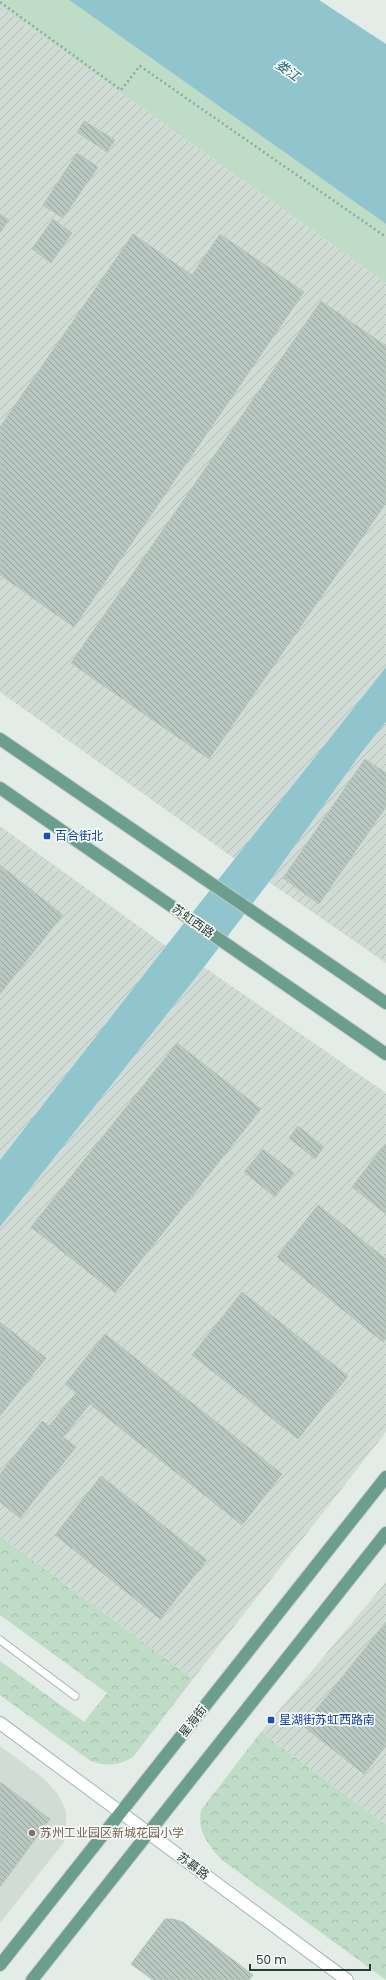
<svg xmlns="http://www.w3.org/2000/svg" width="386" height="1980" font-family="Poppins,'Noto Sans SC',sans-serif">
<style>
.built{fill:#d2dcd7}
.industrial{fill:url(#industrial-furrows)}
.green{fill:#bfdcc6}
.forest{fill:url(#forest-crowns)}
.water{fill:#91c5cd}
.building{fill:url(#building-back-hatch);stroke:#b7c5bf}
.lines{fill:none;stroke-linecap:round;stroke-linejoin:round}
.service-casing{stroke:#a7b4af;stroke-width:9}
.secondary-casing{stroke:#a3b7b0;stroke-width:14}
.primary-casing{stroke:#c2c9c6;stroke-width:14}
.path{stroke:#87ada0;stroke-width:2.5;stroke-dasharray:2 3;stroke-linecap:butt}
.service{stroke:#fff;stroke-width:7}
.secondary{stroke:#fff;stroke-width:12}
.primary{stroke:#6c9e90;stroke-width:12}
.transit-dot{fill:#1a4fb4;stroke:#f4f9f6;stroke-width:1.5}
.education-dot{fill:#8d6e63;stroke:#f4f9f6;stroke-width:1.5}
.labels{text-anchor:middle;stroke-width:3.5;stroke-linejoin:round;paint-order:stroke}
.transit-label{font-size:12px;fill:#164399;stroke:#f4f9f6;text-anchor:start}
.street-label{font-size:12px;fill:#253d35;stroke:#f4f9f6}
.education-label{font-size:12px;fill:#785e54;stroke:#f4f9f6;text-anchor:start}
.water-label{font-size:13px;font-style:italic;fill:#236974;stroke:#f4f9f6}
</style>
<defs>
<pattern id="industrial-furrows" width="10" height="10" patternUnits="userSpaceOnUse"><rect width="10" height="10" fill="#d2dcd7"/><path d="M-1 1l2-2M0 10L10 0M9 11l2-2" fill="none" stroke="#b4beb9"/></pattern>
<pattern id="forest-crowns" width="20" height="18" patternUnits="userSpaceOnUse"><rect width="20" height="18" fill="#bfdcc6"/><path d="M2 6a3 3 0 1 1 6 0M12 15a3 3 0 1 1 6 0" fill="none" stroke="#a4beab"/></pattern>
<pattern id="building-back-hatch" width="6" height="6" patternUnits="userSpaceOnUse"><rect width="6" height="6" fill="#b9c7c1"/><path d="M-1 5l2 2M0 0l6 6M5-1l2 2" fill="none" stroke="#96a39e"/></pattern>
</defs>
<rect width="100%" height="100%" fill="#e4ece8"/>
<path class="built" d="M0,1746L43,1778L58,1794L66,1811V1824L64,1842L0,1923Z"/>
<path class="industrial" d="M0,6L386,283V667L235,859L0,692Z
M386,722V963L269,882L361,753Z
M0,826L166,946L0,1160Z
M204,967L386,1093V1432L193,1679L0,1536V1227Z
M386,1582V1825L261,1732Z"/>
<path class="green" d="M0,0H69L386,224V283L0,6Z"/>
<path class="forest" d="M0,1536L193,1679L133,1757C119,1766 104,1767 89,1760L0,1695V1661L84,1722L107,1693L0,1615Z
M261,1732L386,1825V1980L222,1860C208,1845 197,1831 201,1810Z"/>
<path class="water" d="M69,0H319L386,44V224Z
M386,667V722L361,753L269,882L204,967L0,1227V1160L166,946Z"/>
<path class="building" d="M84,121L115,140L107,152L77,132Z
M77,153L98,167L63,218L43,205Z
M0,214L9,220L0,233Z
M53,219L72,233L51,263L32,249Z
M133,234L192,275L220,234L304,292L74,627L0,575V427Z
M321,301L386,346V503L209,759L71,663Z
M365,759L386,773V807L319,904L283,878Z
M0,865L63,915L0,994Z
M177,1043L261,1109L115,1293L31,1227Z
M298,1126L324,1147L315,1159L289,1138Z
M385,1144L386,1145V1214L352,1187Z
M263,1149L294,1173L275,1197L244,1172Z
M318,1205L386,1259V1338L383,1342L277,1257Z
M242,1292L348,1376L298,1439L192,1355Z
M0,1322L46,1358L0,1416Z
M105,1334L282,1474L242,1525L90,1404L63,1437L76,1447L20,1518L0,1502V1474L42,1421L49,1426L76,1393L65,1384Z
M101,1476L207,1560L160,1619L55,1535Z
M386,1622V1746L364,1774L303,1726Z
M0,1782L50,1819L0,1887Z
M165,1919H173L183,1922L253,1975L249,1980H153L131,1964Z"/>
<g class="lines">
<defs>
<path id="service" d="M0,1640L75,1696"/>
<path id="secondary" d="M0,1723L347,1980"/>
<path id="primary" d="M0,739L386,1003
M0,788L386,1054
M0,1965L386,1477
M32,1980L386,1533"/>
</defs>
<use href="#service" class="service-casing"/>
<use href="#secondary" class="secondary-casing"/>
<use href="#primary" class="primary-casing"/>
<path class="path" d="M0,2L121,90L140,66L386,237"/>
<use href="#service" class="service"/>
<use href="#secondary" class="secondary"/>
<use href="#primary" class="primary"/>
</g>
<g class="transit-dot">
<rect x="43" y="832" width="8" height="8" rx="2"/>
<rect x="267" y="1716" width="8" height="8" rx="2"/>
</g>
<circle class="education-dot" cx="32" cy="1833" r="4"/>
<g class="labels">
<g class="transit-label">
<text x="55" y="840">百合街北</text>
<text x="279" y="1724">星湖街苏虹西路南</text>
</g>
<g class="street-label">
<text transform="translate(193 921) rotate(35)" y="4">苏虹西路</text>
<text transform="translate(193 1721) rotate(-52)" y="4">星海街</text>
<text transform="translate(193 1866) rotate(37)" y="4">苏慕路</text>
</g>
<g class="education-label">
<text x="40" y="1837">苏州工业园区新城花园小学</text>
</g>
<g class="water-label">
<text transform="translate(288 70) rotate(36)" y="5">娄江</text>
</g>
</g>
<path d="M250 1964v6h120v-6" fill="none" stroke="#253d35" stroke-width="2"/>
<text x="256" y="1964" font-size="12" fill="#253d35" stroke="#f4f9f6" stroke-width="3" paint-order="stroke">50 m</text>
</svg>
